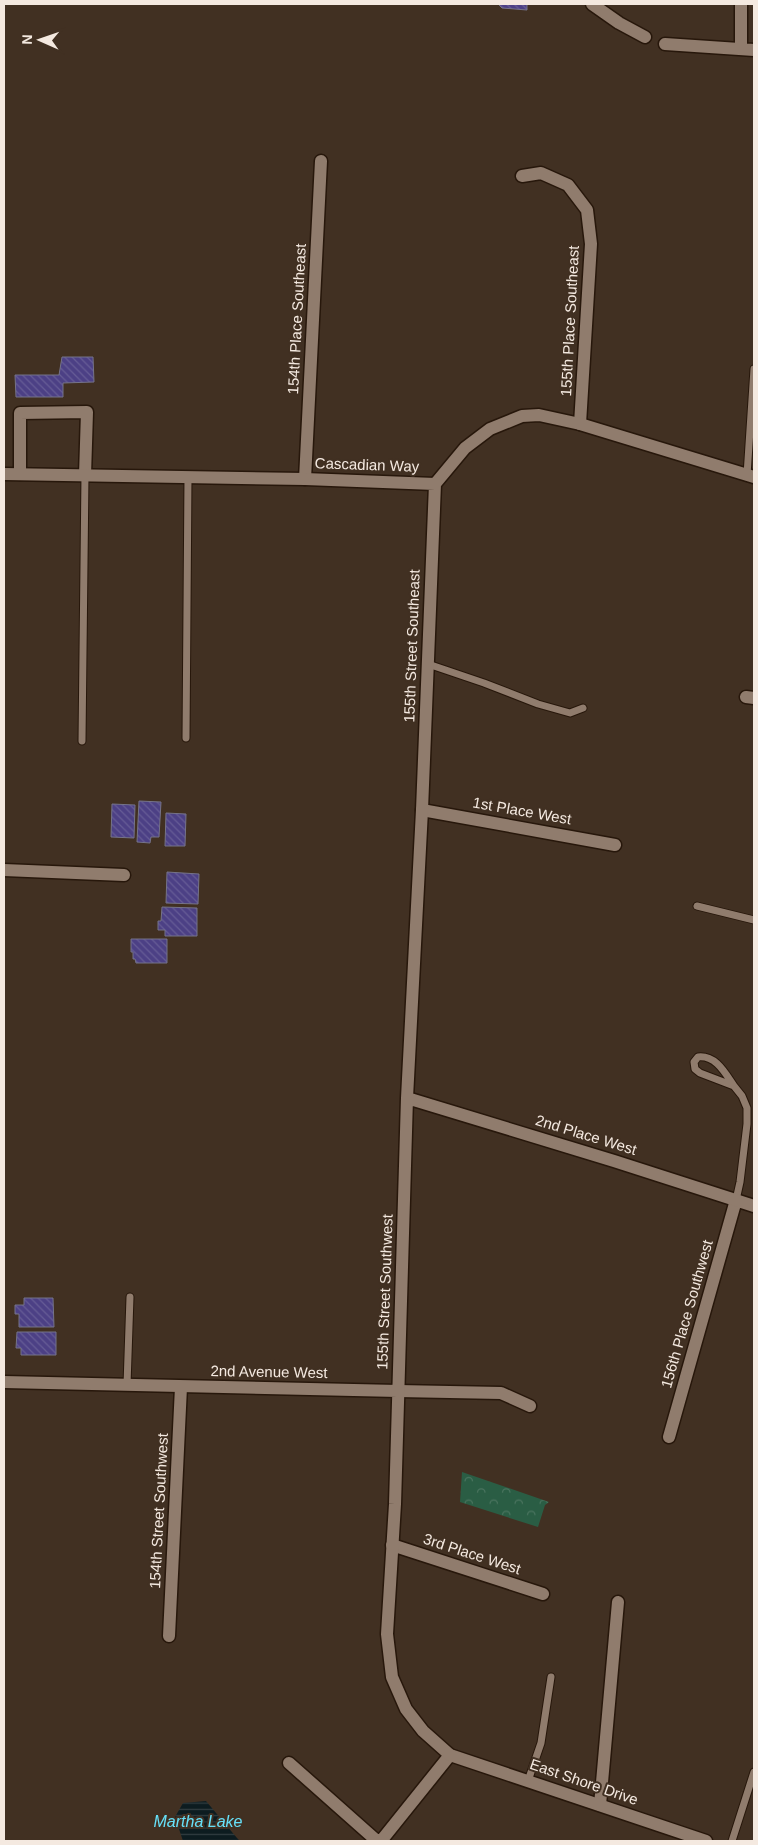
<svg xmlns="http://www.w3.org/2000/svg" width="758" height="1845" font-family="Arial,sans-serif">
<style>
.park{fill:url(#park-crowns)}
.water{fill:url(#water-rules)}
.building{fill:url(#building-back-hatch);stroke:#757389}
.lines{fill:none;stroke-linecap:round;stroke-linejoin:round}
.service-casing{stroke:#27170b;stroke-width:9}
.minor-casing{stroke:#27170b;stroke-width:15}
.tertiary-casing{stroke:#27170b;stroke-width:15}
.service{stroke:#907c6d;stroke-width:7}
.minor{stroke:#907c6d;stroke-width:12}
.tertiary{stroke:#907c6d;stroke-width:12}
.labels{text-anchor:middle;stroke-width:4;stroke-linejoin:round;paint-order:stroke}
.street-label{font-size:15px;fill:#f4e9e0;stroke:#413022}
.water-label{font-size:16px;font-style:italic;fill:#66e0f8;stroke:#413022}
</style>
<defs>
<pattern id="park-crowns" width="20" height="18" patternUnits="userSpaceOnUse" patternTransform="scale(1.25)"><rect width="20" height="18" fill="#2a5d44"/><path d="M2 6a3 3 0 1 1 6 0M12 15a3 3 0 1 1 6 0" fill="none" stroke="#4a745f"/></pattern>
<pattern id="water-rules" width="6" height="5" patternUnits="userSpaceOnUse" patternTransform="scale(1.25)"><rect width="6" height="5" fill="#0d1c20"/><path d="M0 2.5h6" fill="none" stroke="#313d40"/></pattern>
<pattern id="building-back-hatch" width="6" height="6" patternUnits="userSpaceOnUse" patternTransform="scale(1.25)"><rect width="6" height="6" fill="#4c4085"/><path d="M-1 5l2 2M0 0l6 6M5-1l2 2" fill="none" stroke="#665c96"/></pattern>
</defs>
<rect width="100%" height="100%" fill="#413022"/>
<path class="park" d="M462,1472L549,1502L545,1505L538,1527L460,1502Z"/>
<path class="water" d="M206,1801L237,1838L240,1841H183L175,1817L183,1803Z"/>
<path class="building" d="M498,4H527V10L502,8Z
M62,357H93L94,382L63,383V397H16L15,375H59Z
M139,801L161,802L159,837H151L150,843L137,842Z
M112,804L135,805L134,838L111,837Z
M166,813L186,814L185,846H165Z
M167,872L199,874L198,904L166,903Z
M162,907L197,908V936H165V930H158V921H161Z
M131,939H167V963H136L135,959H133V952H131Z
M24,1298H53L54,1327H19V1314H15V1305H24Z
M17,1332H56V1355H21V1348H16Z"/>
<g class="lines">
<defs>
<path id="service" d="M747,475L754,369
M428,664L484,683L538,704L570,713L583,708
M186,738L188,477
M82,741L85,475
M697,906L754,920
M734,1086C725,1073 716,1055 698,1057L694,1062L695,1069L700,1073L734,1086L742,1096L747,1108V1124L740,1182L736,1200
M127,1385L130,1297
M528,1781L541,1743L551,1677
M732,1841L754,1772"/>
<path id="minor" d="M592,4L619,23L645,37
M741,4V48
M665,44L754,50
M522,176L541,173L568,185L587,210L591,244L580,424
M20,474V413L87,412L85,475
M305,479L321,161
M746,697L754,698
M422,810L615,845
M4,870L124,875
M398,1391L501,1393L530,1406
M669,1437L736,1200
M392,1545L543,1594
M169,1636L181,1387
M289,1763L377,1841
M600,1805L618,1602
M381,1841L450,1755"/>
<path id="tertiary" d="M4,474L305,479L435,484
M435,484L422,810L407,1098L395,1504L387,1634L392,1677L406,1709L423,1731L450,1755L706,1841
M435,484L465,448L490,429L522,416L539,415L580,424L754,477
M407,1098L614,1161L754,1206
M4,1382L398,1391"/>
</defs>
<use href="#service" class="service-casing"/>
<use href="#minor" class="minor-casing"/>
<use href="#tertiary" class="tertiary-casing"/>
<use href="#service" class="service"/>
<use href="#minor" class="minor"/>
<use href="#tertiary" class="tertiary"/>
</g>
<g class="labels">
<g class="street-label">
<text transform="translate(297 319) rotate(-87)" y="5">154th Place Southeast</text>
<text transform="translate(570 321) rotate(-87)" y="5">155th Place Southeast</text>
<text transform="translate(367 465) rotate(2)" y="5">Cascadian Way</text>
<text transform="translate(412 646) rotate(-88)" y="5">155th Street Southeast</text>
<text transform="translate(522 811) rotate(10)" y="5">1st Place West</text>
<text transform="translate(586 1135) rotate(17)" y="5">2nd Place West</text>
<text transform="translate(385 1292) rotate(-88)" y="5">155th Street Southwest</text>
<text transform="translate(687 1314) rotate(-74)" y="5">156th Place Southwest</text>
<text transform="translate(269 1372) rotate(1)" y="5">2nd Avenue West</text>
<text transform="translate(159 1511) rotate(-87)" y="5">154th Street Southwest</text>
<text transform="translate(472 1554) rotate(18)" y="5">3rd Place West</text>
<text transform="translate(584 1782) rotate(19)" y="5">East Shore Drive</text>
</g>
<g class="water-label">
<text x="198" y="1827">Martha Lake</text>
</g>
</g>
<rect width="758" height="1845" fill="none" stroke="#f4e9e0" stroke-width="10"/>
<g transform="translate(40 40) rotate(272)" stroke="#413022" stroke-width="4" paint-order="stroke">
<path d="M0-4L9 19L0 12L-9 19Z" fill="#f4e9e0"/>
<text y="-8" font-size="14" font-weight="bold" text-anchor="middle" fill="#f4e9e0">N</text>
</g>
</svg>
